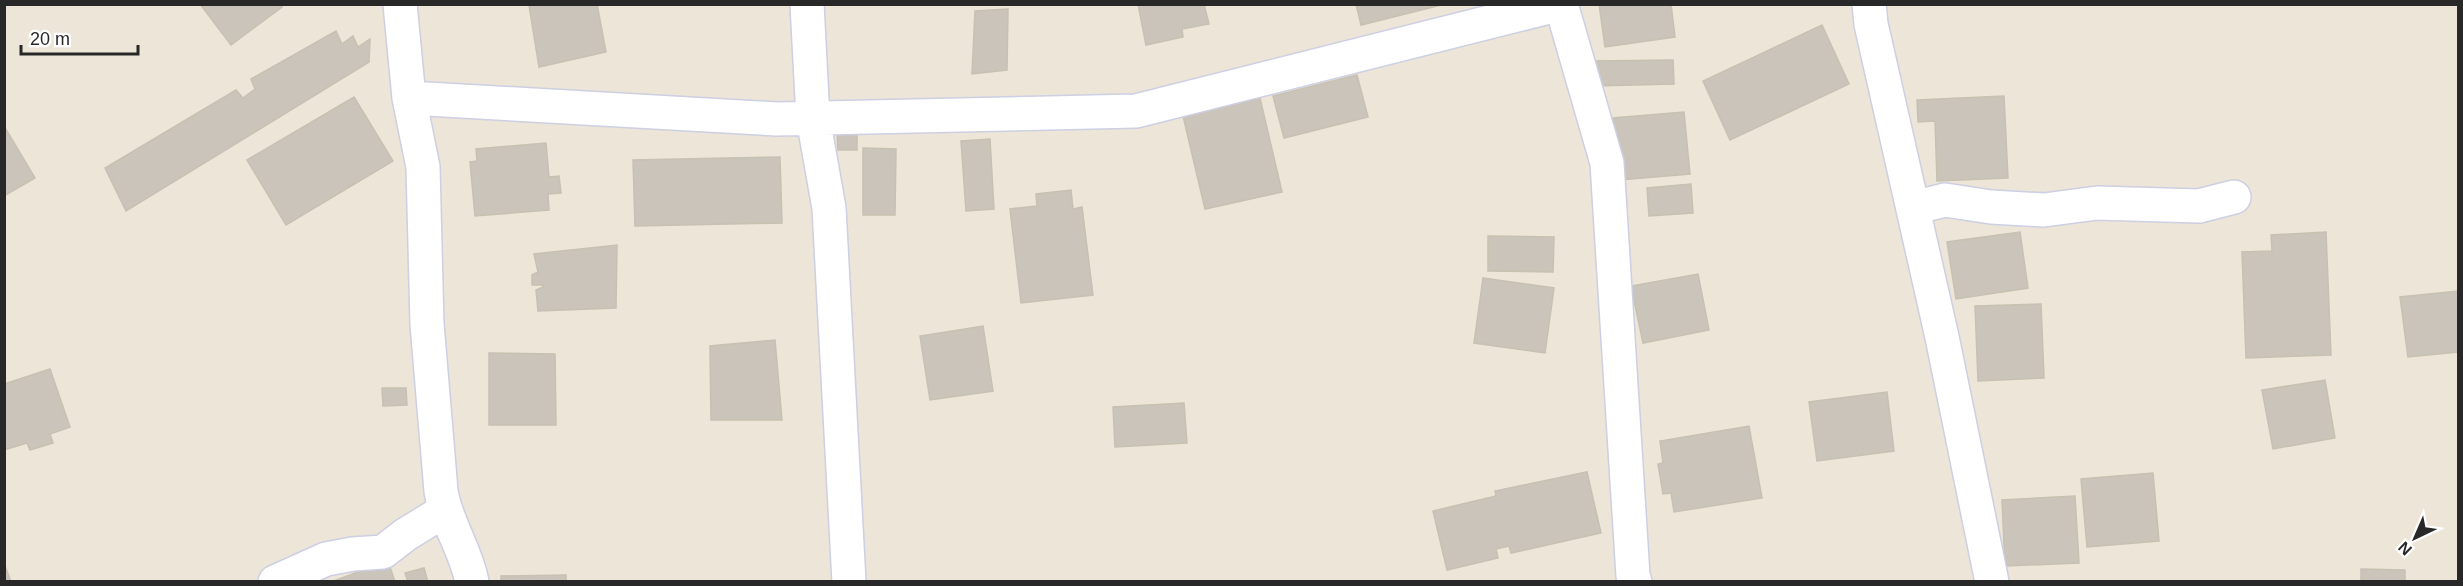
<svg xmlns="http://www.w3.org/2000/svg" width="2463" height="586" font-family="Arial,sans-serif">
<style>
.building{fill:#cac4bb;stroke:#c7c1b1;stroke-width:1.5}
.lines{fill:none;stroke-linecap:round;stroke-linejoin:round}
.street-casing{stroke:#cdcfe3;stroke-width:36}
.street{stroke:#fff;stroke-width:33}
</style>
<rect width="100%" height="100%" fill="#ece5d8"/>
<path class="building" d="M200,4H280L282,7L231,45Z
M597,4L606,52L539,67L529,5Z
M1138,4H1204L1209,24L1182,29L1183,37L1146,45Z
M1356,4H1445L1361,25Z
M1599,4H1671L1675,37L1605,47Z
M1008,9L1007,70L972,74L975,11Z
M1822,25L1849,84L1730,140L1703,81Z
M336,31L342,44L353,36L358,47L370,39L369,62L126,211L105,168L236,90L243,98L255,89L251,79Z
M1673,60L1674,84L1594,86V61Z
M1357,75L1368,117L1284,138L1273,96Z
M2004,96L2008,178L1937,181L1935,121L1918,122L1917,100Z
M354,97L393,161L286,225L247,160Z
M1260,98L1282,192L1205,209L1183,116Z
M1684,112L1690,174L1619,180L1613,118Z
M4,126L35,178L4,196Z
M837,132H857V150H838Z
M990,139L994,209L966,211L961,141Z
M546,143L549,177L559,176L561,193L548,194L549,210L475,216L470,162L477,161L476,149Z
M863,148L896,149L895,215H863Z
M780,157L782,223L635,226L633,160Z
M1691,184L1693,213L1649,216L1647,188Z
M1071,190L1073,209L1082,207L1093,295L1021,303L1010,209L1037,206L1036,194Z
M2020,232L2028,288L1956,299L1947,242Z
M2326,232L2331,355L2246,358L2242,252L2272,251L2271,235Z
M1488,236L1554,237L1553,272L1488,271Z
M617,245L616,308L538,311L536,290L543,287L542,285H532V275L538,272L534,254Z
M1698,274L1709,330L1643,343L1631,286Z
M1483,278L1554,288L1545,353L1474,343Z
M2458,291V352L2408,357L2400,297Z
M2041,304L2044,378L1978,381L1975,306Z
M983,326L993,391L930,400L920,336Z
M775,340L782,420H711L710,346Z
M489,353L555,354L556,425H489Z
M50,369L70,427L50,434L53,443L30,450L27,443L4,450V384Z
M2325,380L2335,438L2273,449L2262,390Z
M382,388H406L407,405L383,406Z
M1887,392L1894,451L1817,461L1809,402Z
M1184,403L1187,443L1115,447L1113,407Z
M1749,426L1762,498L1674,512L1671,493L1663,494L1658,464L1663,463L1660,441Z
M1587,472L1601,533L1511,553L1509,546L1496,549L1498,558L1447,570L1433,511L1496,496L1495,491Z
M2153,473L2159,541L2087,547L2081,479Z
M2075,496L2079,563L2005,566L2002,500Z
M388,561L395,582H331Z
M4,563L11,582H4Z
M424,568L428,582H408L405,573Z
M2361,569L2405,570V582H2361Z
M566,575V582H501V576Z"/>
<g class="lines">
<defs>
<path id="street" d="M400,4L409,98L423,167L427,324L441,491C446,523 466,550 472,582
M807,4L813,118L829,208L849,582
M1561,4L1607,163L1633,576L1635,582
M1869,4L1871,24L1942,337L1992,582
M409,98L777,119L1136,111L1561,4
M1913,208L1945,200L1991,207L2044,210L2097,203L2199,206L2234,197
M275,582L326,559L353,554L383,552L405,535L444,511"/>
</defs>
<use href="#street" class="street-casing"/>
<use href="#street" class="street"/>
</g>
<rect width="2463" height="586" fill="none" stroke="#282828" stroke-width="12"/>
<g transform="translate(2415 538) rotate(224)" stroke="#ffffff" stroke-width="4.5" paint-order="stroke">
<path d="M0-4.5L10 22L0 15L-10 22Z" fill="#282828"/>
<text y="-9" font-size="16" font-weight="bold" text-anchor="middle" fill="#282828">N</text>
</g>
<path d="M21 45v9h117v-9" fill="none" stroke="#282828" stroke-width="3"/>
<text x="30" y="45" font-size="18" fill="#282828" stroke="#ffffff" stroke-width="4.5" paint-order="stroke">20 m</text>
</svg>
